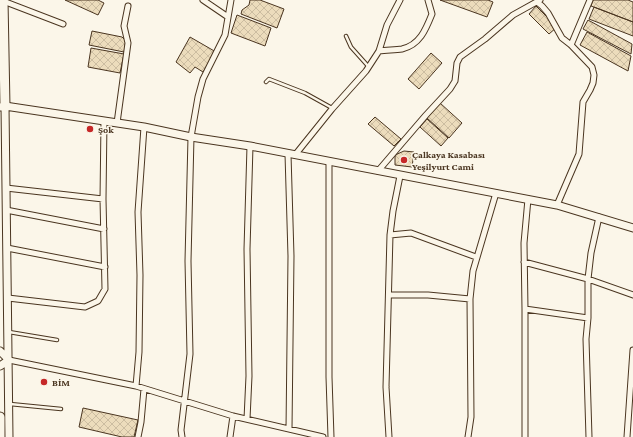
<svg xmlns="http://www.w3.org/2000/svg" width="633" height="437" font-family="'Crimson Pro',serif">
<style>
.building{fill:url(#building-cross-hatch);stroke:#4a3520}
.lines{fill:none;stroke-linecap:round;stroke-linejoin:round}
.lane-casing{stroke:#4a3520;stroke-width:4.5}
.street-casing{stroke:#4a3520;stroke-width:7}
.secondary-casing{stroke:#4a3520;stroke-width:9}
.highway-casing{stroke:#4a3520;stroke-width:11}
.lane{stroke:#fbf6e9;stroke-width:2.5}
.street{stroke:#fbf6e9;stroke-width:5}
.secondary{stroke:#fbf6e9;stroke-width:7}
.highway{stroke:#fbf6e9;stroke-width:9}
.poi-dot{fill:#c62828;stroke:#fbf6e9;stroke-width:1.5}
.labels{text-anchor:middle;stroke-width:3;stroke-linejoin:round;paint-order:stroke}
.poi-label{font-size:10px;font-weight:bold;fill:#4a3520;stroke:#fbf6e9;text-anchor:start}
</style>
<defs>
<pattern id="building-cross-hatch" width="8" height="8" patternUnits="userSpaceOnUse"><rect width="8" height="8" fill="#ecdcbc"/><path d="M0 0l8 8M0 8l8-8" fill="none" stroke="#ccbda1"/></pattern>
</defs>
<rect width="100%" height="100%" fill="#fbf6e9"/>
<path class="building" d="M65,0H98L104,3L98,15Z
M250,0H260L284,9L277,28L241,14L242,10L249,5Z
M440,0H488L493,2L487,17Z
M593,0H628L633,2V22L591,6Z
M536,6L557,27L549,34L529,14Z
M594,7L633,22V36L589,19Z
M237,15L271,28L265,46L231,33Z
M588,20L632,44L631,54L583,29Z
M92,31L122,37L126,41L124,52L89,45Z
M587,32L631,56L628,71L580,45Z
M190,37L216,52L203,72L195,67L190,73L176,62Z
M91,48L124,54L120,73L88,67Z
M431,53L442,63L419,89L408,79Z
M440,103L462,123L449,138L427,118Z
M375,117L401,139L394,146L368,124Z
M427,119L448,138L441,146L420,127Z
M404,151L414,152L412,167L395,165V155Z
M83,408L138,420L134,437H122L79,427Z"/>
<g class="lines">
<defs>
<path id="lane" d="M346,36L351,47L368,66
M266,82L269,79L305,93L332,108
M9,332L57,340
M10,404L61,409"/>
<path id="street" d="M203,0L228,17
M3,1L63,24
M537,2L542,6L548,13L562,38L571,45L592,67L594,75L593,83L590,90L583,102L579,154L557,205
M571,45L590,0
M379,51C387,50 395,50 402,49C420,45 426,29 432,14L428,0
M117,123L128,43L124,26L128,6
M288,154L291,256L289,429
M295,155L332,109L366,71L379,51L387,25L400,0
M329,162V377L331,437
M378,171L426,115L450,89L455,81L457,63L460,57L485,39L513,15L540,0
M6,188L103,199
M6,210L104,229
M390,235L411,233L476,257
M7,248L105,267
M524,262L588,279L633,295
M389,295H428L470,299
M8,298L85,307L98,301L105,289L103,199L104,121
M525,309L588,318
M9,360L136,386L233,416L323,437
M136,386L139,352L140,275L138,212L144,127
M247,419L249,376L247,249L250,146
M138,437L141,422L144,389
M182,437L181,430L190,354L188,261L191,137L198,97L203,79L225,35L231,0
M230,437L233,416
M389,437L386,387L390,235L393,211L400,176
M468,437L471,417L470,299L473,271L496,193
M525,437V309L524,243L528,199
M589,437L586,339L588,318V279L591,253L599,217
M627,437L633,350"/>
<path id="secondary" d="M5,106L9,437
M0,107L5,106L144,127L191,137L250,146L557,205L633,228
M0,351L9,360
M0,366L9,360"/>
<path id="highway" d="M3,0L5,106
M0,417V437"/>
</defs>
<use href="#lane" class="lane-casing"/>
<use href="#street" class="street-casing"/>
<use href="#secondary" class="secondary-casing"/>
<use href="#highway" class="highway-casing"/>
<use href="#lane" class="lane"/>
<use href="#street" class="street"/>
<use href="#secondary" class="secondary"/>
<use href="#highway" class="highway"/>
</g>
<g class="poi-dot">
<circle cx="90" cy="129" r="4"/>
<circle cx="404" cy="160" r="4"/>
<circle cx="44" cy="382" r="4"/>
</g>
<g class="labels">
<g class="poi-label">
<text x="98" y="133">Şok</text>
<text x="412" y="158">Çalkaya Kasabası<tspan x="412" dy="12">Yeşilyurt Cami</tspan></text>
<text x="52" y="386">BİM</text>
</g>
</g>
</svg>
